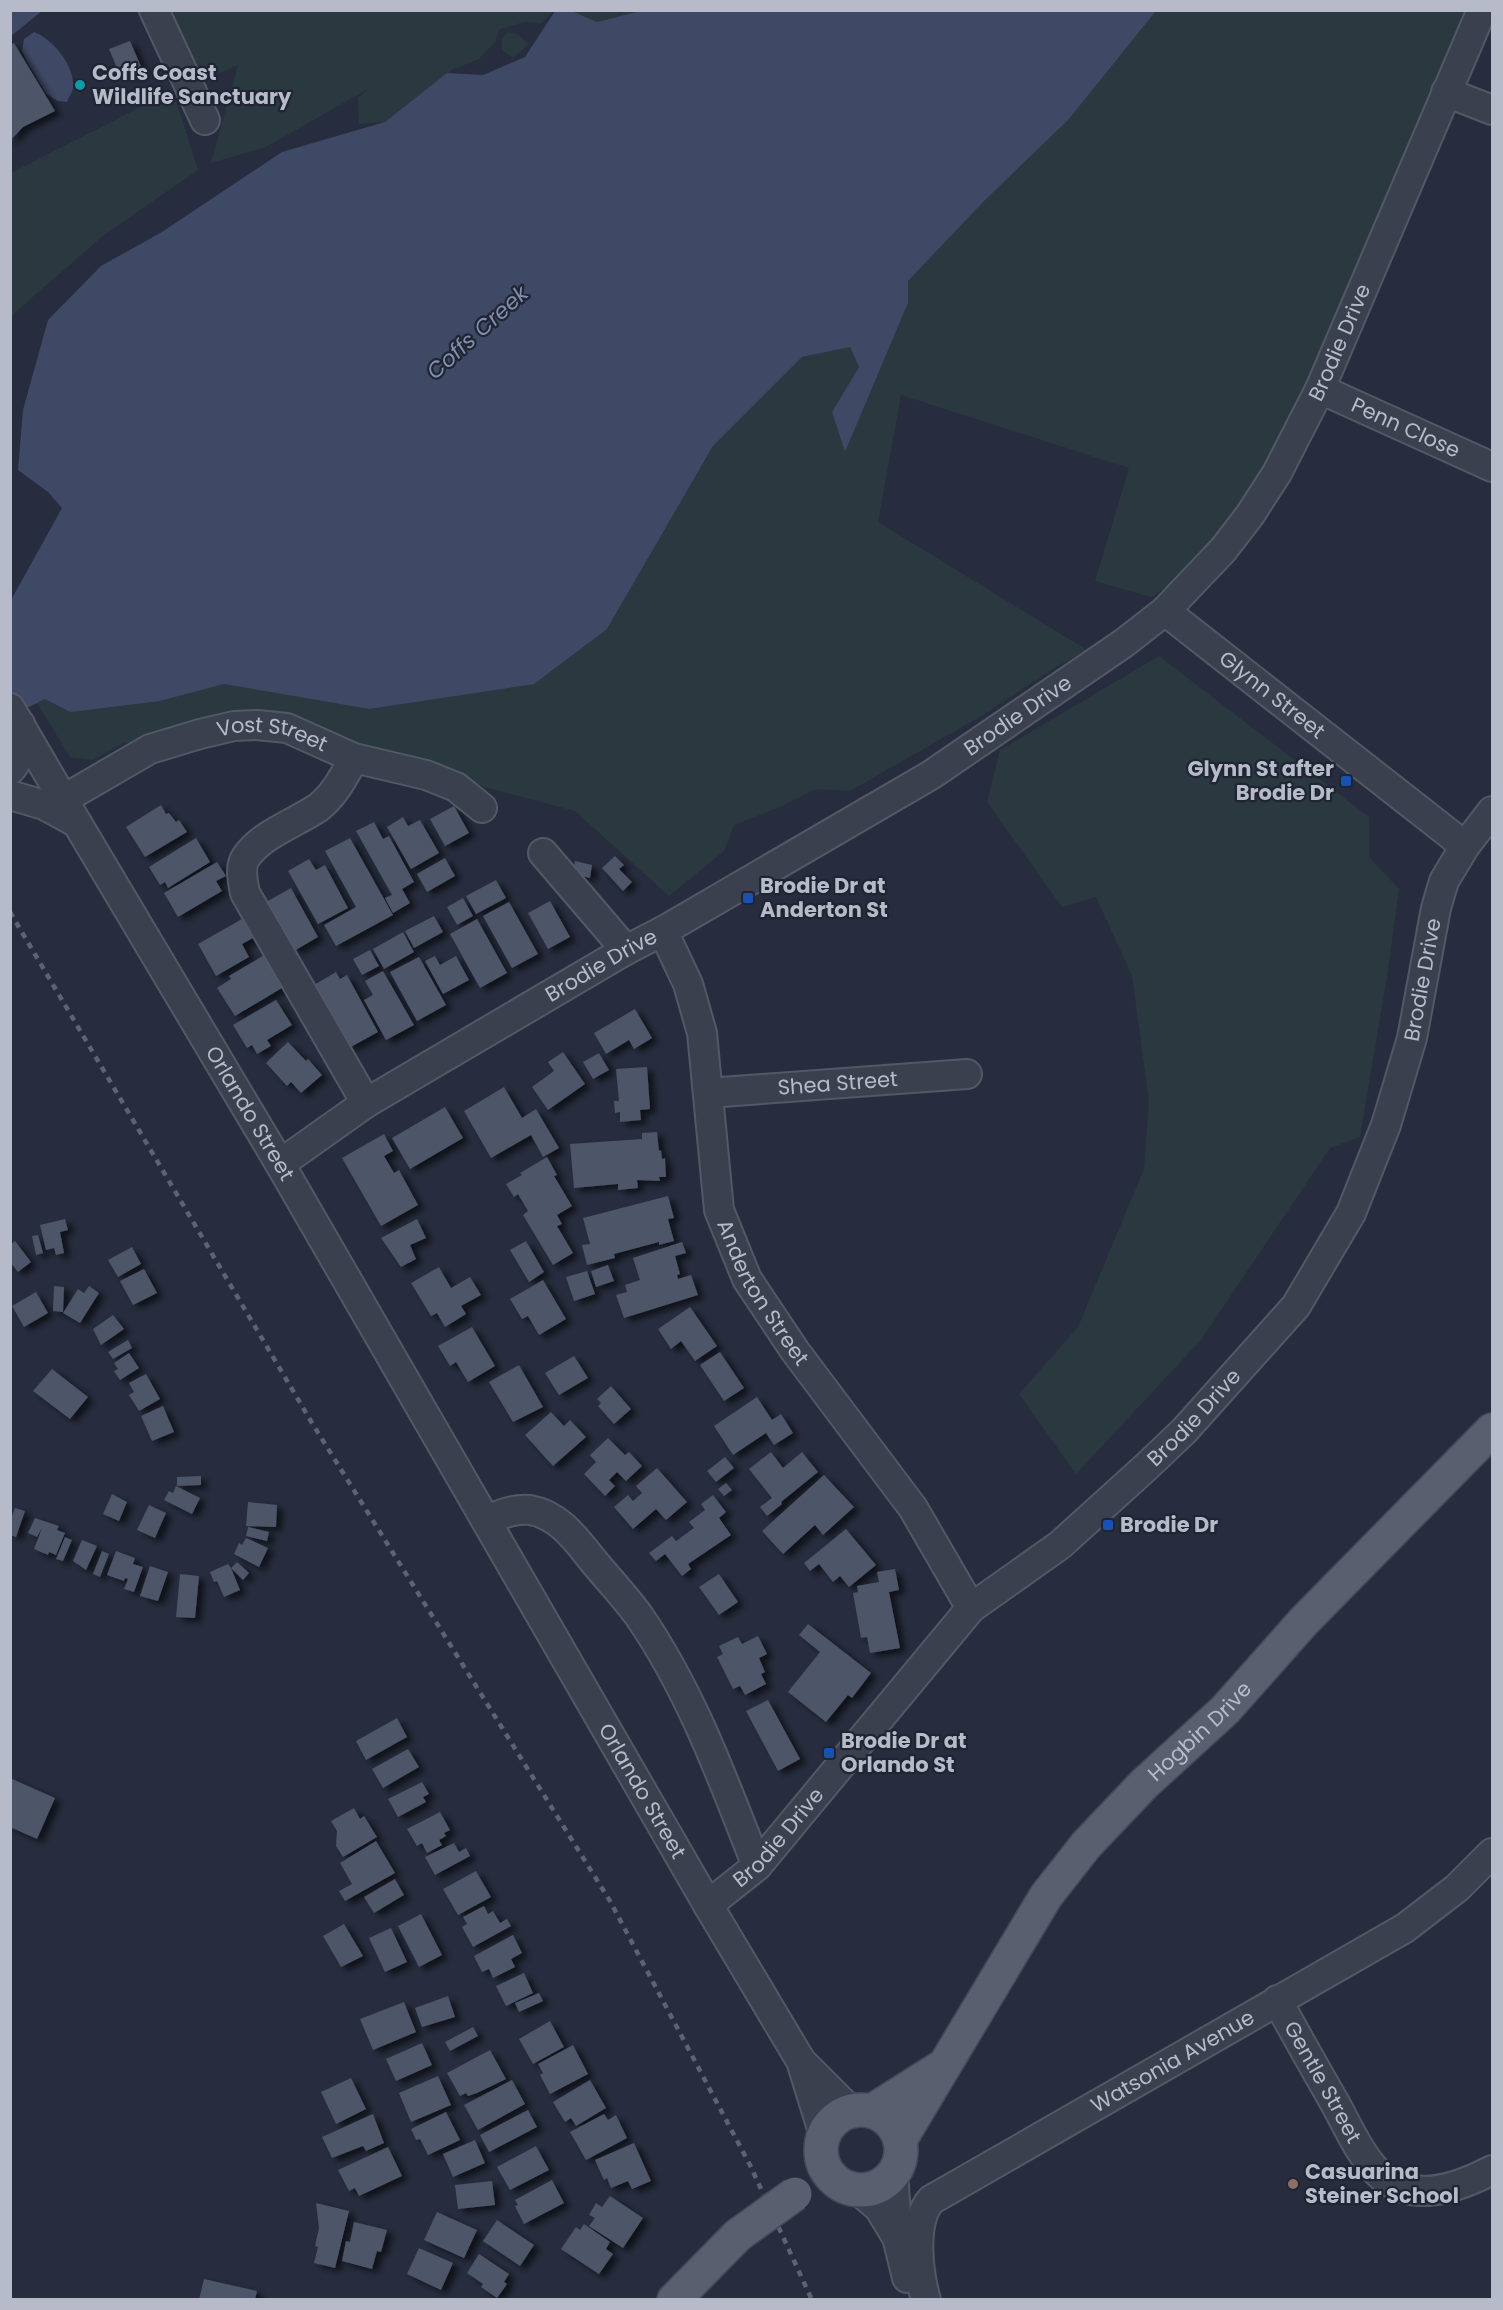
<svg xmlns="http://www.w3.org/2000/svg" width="1503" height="2310" font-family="Poppins,sans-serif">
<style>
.green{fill:#29393f}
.water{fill:#3e4965}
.building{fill:#4d5467;filter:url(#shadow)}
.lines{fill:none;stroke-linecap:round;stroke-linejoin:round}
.minor-casing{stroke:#535866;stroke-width:32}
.major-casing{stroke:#444957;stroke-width:36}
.minor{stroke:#3b404e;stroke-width:28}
.major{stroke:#595f6e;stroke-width:33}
.rail{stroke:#5d6375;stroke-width:4.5;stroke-dasharray:6 6;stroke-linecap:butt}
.major-bridge-casing{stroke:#444957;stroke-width:36;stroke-linecap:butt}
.major-bridge{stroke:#595f6e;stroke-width:33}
.culture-dot{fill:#0f9aa8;stroke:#202533;stroke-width:2}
.transit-dot{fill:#1a4fb4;stroke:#202533;stroke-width:2}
.education-dot{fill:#8d6e63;stroke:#202533;stroke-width:2}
.labels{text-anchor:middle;stroke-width:4.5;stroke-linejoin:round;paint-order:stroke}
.poi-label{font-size:21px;font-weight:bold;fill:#b7bbc9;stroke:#202533;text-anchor:start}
.street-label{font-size:21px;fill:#b7bbc9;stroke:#202533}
.water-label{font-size:22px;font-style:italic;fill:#818eae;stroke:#202533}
</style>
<defs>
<filter id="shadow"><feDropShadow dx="6" dy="4" stdDeviation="3" flood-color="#0009"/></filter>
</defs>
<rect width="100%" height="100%" fill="#272d3e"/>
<path class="green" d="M168,11H553L542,23L524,22L500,29L495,42L479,59L452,70L385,122L359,124L358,98L368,89L266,147L211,163L238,65L219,73L197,68L184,48Z
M572,11H645L597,22Z
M1156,11H1482L1320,389L1223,550L1151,597L1095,581L1129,468L901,395L878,522L1087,650L1051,670L983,715L850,791L816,789L782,806L734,825L724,851L669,896L575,811L488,788L269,715L121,744L93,760L70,757L37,703L45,699L160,701L224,684L369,709L607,629L713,446L802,357L850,347L859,367L832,412L845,451L908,303V281L1132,41Z
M507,32L518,34L529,44L513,58L502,50V39Z
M170,92L178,107L198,170L104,235L11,316V173Z
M1159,656L1369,817V857L1399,889L1387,977L1360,1137L1330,1148L1201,1340L1076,1474L1019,1394L1078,1327L1144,1169L1149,1101L1132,976L1096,897L1062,907L987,802L1000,750Z"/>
<path class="water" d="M11,10H42V11L11,36Z
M645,10L1156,11L1068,120L985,200L908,281V303L845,452L832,412L859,367L850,347L802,357L713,446L607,629L534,684L369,709L224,684L160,701L70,712L45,699L11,716V600L62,508L48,492L18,470L23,410L48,320L101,266L162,232L282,152L385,122L447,73L483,75L525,57L555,11H572L597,22Z
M34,32C53,39 76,67 73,89C72,93 68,98 67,102L58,101L46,94L26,60L22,51L24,39Z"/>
<path class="building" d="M130,41L143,71L131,76L126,65L117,68L109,49Z
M14,43L55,111L23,127L10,141V45Z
M161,805L166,814L169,813L176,822L179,820L187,832L145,857L126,827Z
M454,806L469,833L445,846L430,819Z
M403,817L408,826L420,820L439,853L411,869L387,827Z
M374,822L383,839L389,836L414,882L402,889L410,903L393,913L385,898L392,895L356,831Z
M196,838L210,862L168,888L165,882L160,885L149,867Z
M350,838L393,915L336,946L324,925L356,907L325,851Z
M615,856L624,865L619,869L632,882L623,891L602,868Z
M445,858L455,876L427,892L417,874Z
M309,859L316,870L325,865L348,908L318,924L288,871Z
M575,861L592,865L590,878L572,874Z
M217,862L226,876L216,881L222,891L178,917L164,893Z
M496,880L506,898L476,914L466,896Z
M291,888L318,937L294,951L266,902Z
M463,898L473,916L457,925L447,907Z
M550,901L570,937L548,949L528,913Z
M509,902L538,954L512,968L483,916Z
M434,916L443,932L414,948L405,931Z
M242,919L253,938L242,944L249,957L216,976L198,944Z
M477,919L507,973L480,988L450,934Z
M403,932L414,952L384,969L373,949Z
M370,950L379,966L362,975L353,959Z
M268,953L287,985L235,1016L217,988L231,979L229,976Z
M435,956L440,965L456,956L469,980L443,994L425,961Z
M419,957L446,1005L417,1021L390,972Z
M383,971L414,1025L386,1040L364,1000L373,995L365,981Z
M336,972L340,979L347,975L378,1032L349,1048L314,985Z
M276,1000L292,1025L267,1040L271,1046L257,1054L252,1045L247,1048L233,1025Z
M635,1009L652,1038L634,1049L629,1040L606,1054L594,1033Z
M288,1042L306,1061L308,1059L322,1075L301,1093L291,1082L287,1086L266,1063Z
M563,1052L585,1084L548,1110L532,1087L554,1071L548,1062Z
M599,1053L609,1070L593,1079L583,1062Z
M647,1067L650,1109L640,1110L641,1120L620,1122V1112L615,1113L614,1101H619L616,1069Z
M504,1087L522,1118L536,1109L559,1148L543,1157L531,1135L491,1158L464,1111Z
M445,1107L463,1138L410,1169L392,1138Z
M657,1132L659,1151L661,1150L662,1159L665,1158L666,1177H659L660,1181L637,1180L638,1188L618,1190V1184L574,1188L570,1144L642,1139V1133Z
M384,1134L393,1151L384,1156L394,1173L399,1170L418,1205L381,1226L342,1158Z
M547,1157L557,1175L554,1176L572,1206L557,1215L562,1224L557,1226L573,1253L553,1265L523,1215L528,1211L518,1194L514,1197L506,1184L522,1175L520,1173Z
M668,1196L674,1218L668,1219L674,1241L659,1245V1242L614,1254L615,1258L587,1265L582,1245L590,1244L583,1218Z
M65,1219L68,1230L60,1232L64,1253L56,1255L54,1248L46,1250L40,1225Z
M417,1219L426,1238L410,1245L416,1259L401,1267L381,1238Z
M38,1235L43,1253L36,1255L32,1236Z
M15,1241L31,1262L18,1272L10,1262V1245Z
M526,1241L544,1272L529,1282L510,1250Z
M682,1242L686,1253L675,1256L680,1274L677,1275L678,1279L691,1275L698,1295L624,1318L616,1295L627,1292L625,1285L640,1280L633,1258Z
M132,1247L141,1264L118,1277L108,1260Z
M608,1265L614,1281L596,1287L591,1271Z
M439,1267L451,1288L470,1277L481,1295L461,1306L466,1314L445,1327L437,1313L431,1316L411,1283Z
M144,1269L157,1293L133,1305L120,1281Z
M587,1271L595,1294L574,1301L566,1277Z
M543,1280L566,1319L539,1335L528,1316L522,1319L510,1299Z
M54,1286L64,1287L63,1312L53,1311Z
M89,1286L99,1293L80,1323L63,1313L78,1289L84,1293Z
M36,1292L48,1313L24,1327L12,1306Z
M690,1307L717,1346L695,1361L681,1341L671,1349L658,1329Z
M113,1315L124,1329L101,1345L93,1329Z
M472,1327L495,1366L468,1382L456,1362L450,1366L438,1346Z
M128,1340L132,1348L113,1359L108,1352Z
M720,1352L744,1388L724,1401L700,1365Z
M129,1353L139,1368L120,1380L114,1371L118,1369L114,1363Z
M574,1356L588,1378L559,1395L545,1373Z
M519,1365L543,1407L513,1422L489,1382Z
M52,1369L88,1397L70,1419L33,1391Z
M146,1374L160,1399L139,1411L129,1395L134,1392L129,1383Z
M611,1386L631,1409L614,1424L598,1406L601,1403L597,1399Z
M757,1397L772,1420L781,1414L793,1433L774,1445L766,1433L733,1455L714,1426Z
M163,1406L174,1432L152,1441L141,1416Z
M551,1412L564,1426L570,1420L586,1437L553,1466L525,1435Z
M608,1438L625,1455L629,1452L642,1466L626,1481L617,1472L609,1480L615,1486L605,1496L584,1474L596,1462L590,1455Z
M771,1452L783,1468L802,1452L818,1472L781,1502L782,1504L767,1516L760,1507L772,1498L749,1469Z
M725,1457L734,1468L716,1482L707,1471Z
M657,1468L687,1502L666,1520L656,1509L633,1529L614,1507L628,1495L633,1501L642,1493L636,1486Z
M824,1475L854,1507L823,1535L815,1525L783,1554L762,1531Z
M201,1476V1485L177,1486V1477Z
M726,1483L732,1490L724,1496L718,1489Z
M176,1486L200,1498L192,1514L164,1500L169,1491L173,1493Z
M112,1494L127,1502L119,1521L103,1514Z
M713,1495L726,1512L719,1518L731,1535L688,1564L691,1569L682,1576L665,1554L656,1561L649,1553L672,1536L676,1541L694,1528L689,1522L705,1510L701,1504Z
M248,1502L277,1505L276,1527L246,1526Z
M149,1505L166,1513L155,1538L137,1530Z
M15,1508L25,1511L16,1537L10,1535V1521Z
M35,1518L59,1526L57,1530L65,1533L56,1555L49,1552L48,1555L34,1549L42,1528L37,1537L28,1533Z
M248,1527L269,1532L267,1541L246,1536Z
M846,1529L876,1565L849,1587L840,1576L833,1582L819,1564L810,1571L804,1563Z
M65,1537L72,1540L63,1561L56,1559Z
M246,1538L268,1548L259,1567L234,1554L239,1543L242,1545Z
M82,1540L97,1546L86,1570L73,1561Z
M102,1551L109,1554L100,1577L93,1574Z
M116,1551L135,1558L133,1564L143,1567L134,1592L124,1589L128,1579L125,1578L124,1581L107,1575Z
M237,1562L249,1573L243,1580L231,1568L240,1590L224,1597L217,1581L214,1582L210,1572L228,1564L231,1568Z
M150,1566L168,1572L158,1601L140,1596Z
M895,1569L899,1590L889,1592L900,1648L870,1653L867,1637L861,1638L853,1593L858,1592L857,1586L879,1582L877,1572Z
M180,1574L199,1576L195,1618L176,1617Z
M719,1574L738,1602L719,1615L699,1587Z
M808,1624L871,1673L852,1698L848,1695L826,1722L788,1692L820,1652L799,1635Z
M758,1636L767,1654L759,1658L765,1672L761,1674L766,1684L745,1695L740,1686L733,1689L717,1657L723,1654L719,1646L738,1637L742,1644Z
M768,1700L800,1759L778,1771L746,1711Z
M397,1718L407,1737L366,1760L356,1741Z
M408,1749L419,1767L383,1788L372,1769Z
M10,1778L55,1798L37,1839L10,1827Z
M422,1782L429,1794L423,1797L426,1802L398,1817L388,1799Z
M354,1808L360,1819L364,1816L377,1837L343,1857L336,1846L337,1831L331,1821Z
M440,1812L450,1830L444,1833L446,1836L439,1840L442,1845L427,1853L422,1843L417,1846L407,1829Z
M376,1841L395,1873L345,1901L339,1891L352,1884L340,1863Z
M454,1843L459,1852L466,1848L470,1856L435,1875L425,1857Z
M476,1871L491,1897L458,1915L443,1889Z
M395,1879L404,1895L374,1913L364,1897Z
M484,1906L488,1914L493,1911L500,1923L507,1919L511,1926L473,1947L462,1927L467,1924L463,1917Z
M421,1914L442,1955L419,1967L398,1926Z
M344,1924L363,1956L341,1967L323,1936Z
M391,1928L407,1962L385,1972L369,1938Z
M513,1935L522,1953L511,1959L515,1967L493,1978L489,1969L482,1972L474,1956Z
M524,1973L533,1993L506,2006L496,1986Z
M539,1993L543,2001L519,2012L515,2003Z
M448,1996L455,2017L422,2027L415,2008Z
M404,2002L416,2032L373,2050L360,2019Z
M550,2021L564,2047L533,2064L519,2039Z
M473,2027L478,2036L450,2051L445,2042Z
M422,2043L432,2065L396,2081L386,2059Z
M573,2045L588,2074L550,2094L540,2075L543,2073L538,2064Z
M490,2050L506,2079L477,2093L468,2096L466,2093L460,2096L447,2073Z
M438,2076L451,2105L411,2122L399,2093Z
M351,2078L366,2109L336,2124L321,2092Z
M512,2080L525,2104L478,2130L464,2105Z
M590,2080L606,2108L576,2126L571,2118L565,2122L553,2102Z
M528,2110L537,2127L489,2152L480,2135Z
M446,2112L460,2140L428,2155L420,2139L416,2140L411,2129Z
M373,2114L384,2143L366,2151L363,2146L332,2158L322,2137Z
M604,2114L608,2120L616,2115L627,2138L586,2160L570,2132Z
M475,2140L485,2163L453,2177L443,2154Z
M634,2143L651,2181L632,2189L628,2181L611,2188L607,2178L604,2180L595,2160Z
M536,2146L549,2170L510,2190L497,2167Z
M388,2147L402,2176L359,2196L355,2188L349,2191L338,2170Z
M552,2180L564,2203L524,2224L515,2206L518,2205L515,2200Z
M492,2181L495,2205L458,2209L455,2185Z
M610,2196L643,2218L623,2248L589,2226L595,2218L589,2215L596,2203L602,2207Z
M316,2203L349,2211L335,2268L314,2263L318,2247L315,2246L319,2228Z
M437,2212L477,2230L464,2258L424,2240Z
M497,2220L534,2245L520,2266L483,2241Z
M354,2222L387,2230L381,2252L377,2251L372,2269L342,2261L346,2241L350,2242Z
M584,2224L610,2242L606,2249L613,2254L599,2274L561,2249L576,2227L580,2230Z
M419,2248L453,2263L441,2290L407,2274Z
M479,2254L509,2274L504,2282L507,2284L497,2298L481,2287L483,2284L467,2273Z
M204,2279L257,2291L255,2300H199Z"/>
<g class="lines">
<defs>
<g id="minor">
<path d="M154,10L205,120"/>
<path d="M1446,92L1492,110"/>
<path id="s1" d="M1320,389L1492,467"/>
<path id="s2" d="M1165,611L1465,846"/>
<path id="s3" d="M10,708L77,823L280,1164L708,1905L801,2061L824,2135"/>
<path d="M354,758C344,776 335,794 319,807C296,823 263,833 246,857C239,867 243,882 245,893L366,1103"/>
<path d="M10,770C23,757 21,741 20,724"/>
<path d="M10,795L44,805L77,823"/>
<path id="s4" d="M64,799L150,749L200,734L234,726L257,725L287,728L354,758L426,775L456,787L482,808"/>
<path d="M543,853L626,950"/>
<path id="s5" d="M663,931L688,984L702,1033L719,1210L747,1279L795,1351L913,1508L971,1608"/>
<path id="s6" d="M708,1093L967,1074"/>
<path id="s7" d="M280,1164L366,1103L626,950L663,931L931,775L1124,643L1165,611L1223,550L1250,515L1277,473L1320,389L1482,10"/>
<path d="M486,1520C500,1515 515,1508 530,1510C560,1515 577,1541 595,1563C610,1581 626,1598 639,1616C692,1693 723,1780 757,1866"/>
<path id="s8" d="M708,1905L757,1866L971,1608L1060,1545L1145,1468L1184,1431L1296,1306L1351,1213L1386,1125L1412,1038L1436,908L1444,881L1465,846L1492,811"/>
<path id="s9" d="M1277,2000C1296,2035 1316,2070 1336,2105C1348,2127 1364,2163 1384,2178C1416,2203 1460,2187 1492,2170"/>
<path d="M805,2065L851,2111"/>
<path d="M893,2173L898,2241L907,2278"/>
<path d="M856,2188L879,2208L896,2236"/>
<path id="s10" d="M926,2300C918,2272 912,2222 931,2200L1405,1928L1457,1888L1492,1853"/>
</g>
<g id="major">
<circle cx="861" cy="2150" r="40"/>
<path d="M872,2111L940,2068"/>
<path id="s11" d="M900,2140L1046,1896L1086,1845L1144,1784L1225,1710L1304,1621L1492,1430"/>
<path d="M674,2300L738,2235"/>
</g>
</defs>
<use href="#minor" class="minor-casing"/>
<use href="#major" class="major-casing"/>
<use href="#minor" class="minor"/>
<use href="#major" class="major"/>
<path class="rail" d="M10,912L312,1423L610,1901L750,2165L812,2300"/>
<defs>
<path id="major-bridge" d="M738,2235L795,2194"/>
</defs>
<use href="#major-bridge" class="major-bridge-casing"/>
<use href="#major-bridge" class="major-bridge"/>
</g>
<circle class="culture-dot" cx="80" cy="85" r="6"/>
<g class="transit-dot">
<rect x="1340" y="775" width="12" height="12" rx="3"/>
<rect x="742" y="892" width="12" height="12" rx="3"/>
<rect x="1102" y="1519" width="12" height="12" rx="3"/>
<rect x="823" y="1747" width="12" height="12" rx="3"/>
</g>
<circle class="education-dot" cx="1293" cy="2184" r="6"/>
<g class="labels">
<g class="poi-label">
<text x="92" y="80">Coffs Coast<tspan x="92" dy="24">Wildlife Sanctuary</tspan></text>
<text x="1334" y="776" text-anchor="end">Glynn St after<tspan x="1334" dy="24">Brodie Dr</tspan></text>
<text x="760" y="893">Brodie Dr at<tspan x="760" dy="24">Anderton St</tspan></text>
<text x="1120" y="1532">Brodie Dr</text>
<text x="841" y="1748">Brodie Dr at<tspan x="841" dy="24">Orlando St</tspan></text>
<text x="1305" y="2179">Casuarina<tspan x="1305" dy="24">Steiner School</tspan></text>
</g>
<g class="street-label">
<text dy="7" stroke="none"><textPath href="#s7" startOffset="1368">Brodie Drive</textPath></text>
<text dy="7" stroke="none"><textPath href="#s1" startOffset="94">Penn Close</textPath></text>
<text dy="7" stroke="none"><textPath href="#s2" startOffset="136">Glynn Street</textPath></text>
<text dy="7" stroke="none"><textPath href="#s7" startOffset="864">Brodie Drive</textPath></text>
<text dy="7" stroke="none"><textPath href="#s4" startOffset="226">Vost Street</textPath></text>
<text dy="7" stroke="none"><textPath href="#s7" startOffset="378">Brodie Drive</textPath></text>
<text dy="7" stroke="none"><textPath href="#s8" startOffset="1196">Brodie Drive</textPath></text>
<text dy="7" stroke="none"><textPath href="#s6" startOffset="130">Shea Street</textPath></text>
<text dy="7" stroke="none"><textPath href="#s3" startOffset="471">Orlando Street</textPath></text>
<text dy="7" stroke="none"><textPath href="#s5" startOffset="381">Anderton Street</textPath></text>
<text dy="7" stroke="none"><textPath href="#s8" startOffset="692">Brodie Drive</textPath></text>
<text dy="7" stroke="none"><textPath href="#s11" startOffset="510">Hogbin Drive</textPath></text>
<text dy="7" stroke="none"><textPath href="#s3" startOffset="1254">Orlando Street</textPath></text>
<text dy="7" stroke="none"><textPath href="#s8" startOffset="98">Brodie Drive</textPath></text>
<text dy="7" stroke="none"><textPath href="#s10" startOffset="382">Watsonia Avenue</textPath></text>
<text dy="7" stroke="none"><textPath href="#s9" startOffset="94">Gentle Street</textPath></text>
</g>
<g class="water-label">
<text transform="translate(477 332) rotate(-42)" y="8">Coffs Creek</text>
</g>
</g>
<rect width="1503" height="2310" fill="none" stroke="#b7bbc9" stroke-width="24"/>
</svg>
